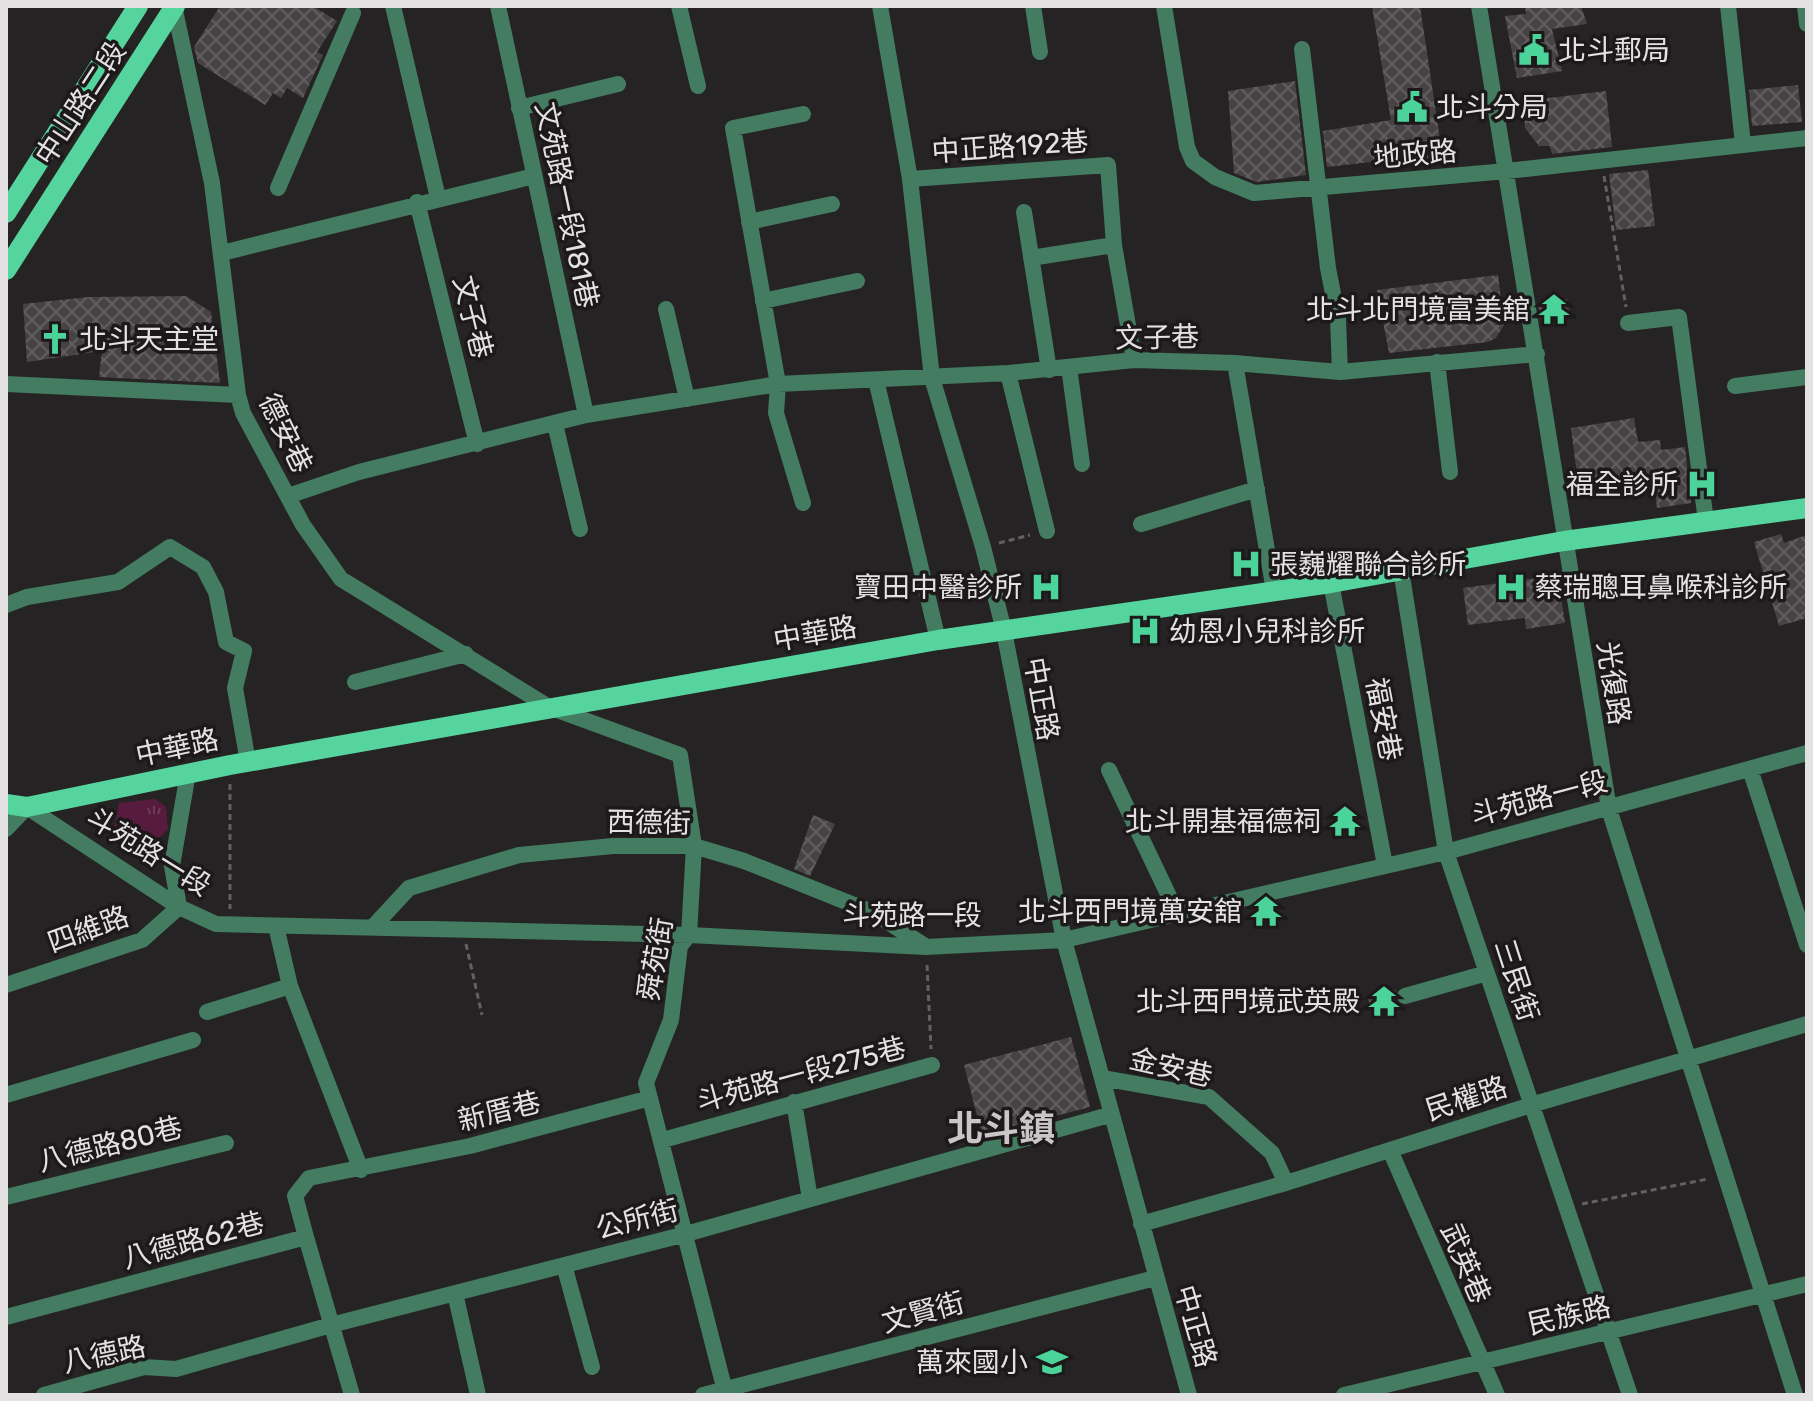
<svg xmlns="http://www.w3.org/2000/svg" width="1813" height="1401" font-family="Rubik,'Noto Sans TC',sans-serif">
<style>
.grass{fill:url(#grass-tufts)}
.building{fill:url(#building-cross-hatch)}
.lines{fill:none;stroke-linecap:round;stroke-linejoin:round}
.path{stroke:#636061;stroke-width:3;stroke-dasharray:6 4;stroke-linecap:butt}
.minor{stroke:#437c61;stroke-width:16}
.major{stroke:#55d59d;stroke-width:20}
.labels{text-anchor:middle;stroke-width:7;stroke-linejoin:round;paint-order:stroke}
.poi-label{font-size:28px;fill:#e4e1e3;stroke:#1d191b;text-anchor:end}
.street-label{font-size:28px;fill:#e4e1e3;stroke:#1d191b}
.district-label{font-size:36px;font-weight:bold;fill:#cac5c7;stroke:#1d191b}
</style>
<defs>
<pattern id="grass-tufts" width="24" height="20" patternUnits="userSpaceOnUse" patternTransform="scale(2)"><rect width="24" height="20" fill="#561b3d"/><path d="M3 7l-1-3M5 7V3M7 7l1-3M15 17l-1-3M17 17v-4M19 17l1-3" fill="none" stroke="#6e3c59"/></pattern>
<pattern id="building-cross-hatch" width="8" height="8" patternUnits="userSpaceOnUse" patternTransform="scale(2)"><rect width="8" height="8" fill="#474345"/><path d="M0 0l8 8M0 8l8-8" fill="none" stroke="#615e60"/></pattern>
</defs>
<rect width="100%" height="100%" fill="#262324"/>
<path class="grass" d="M155,799L166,807L168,829L153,844L114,828L119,803Z"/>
<path class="building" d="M220,6H313L337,21L317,52L323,55L303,98L287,88L281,98L273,93L265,105L198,63L194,47Z
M1372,6H1420L1443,160L1398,164L1397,159L1327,167L1323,131L1391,120Z
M1525,6H1581L1587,24L1552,29L1562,71L1517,78L1505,16L1526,14Z
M1295,81L1306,175L1257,182L1234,173L1228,91Z
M1798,85L1802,122L1752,126L1749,90Z
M1606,91L1612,147L1552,154L1550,146H1539L1525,128L1524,101Z
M1648,170L1655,226L1616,230L1609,174Z
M1498,275L1504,325L1496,338L1488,342L1389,353L1377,290Z
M186,296L211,312L220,383L99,377L102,351L27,362L23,304L88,297Z
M1567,299L1570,316L1541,321L1538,304Z
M1634,418L1638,442L1660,440L1661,450L1685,447L1691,503L1657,508L1654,481L1579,490L1571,428Z
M1781,534L1784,543L1807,535V618L1779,626L1754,542Z
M1545,577L1559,584L1565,623L1526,629L1525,618L1468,625L1463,588Z
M813,815L835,824L810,876L794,869Z
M1396,990L1394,998L1399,1005L1372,1013L1368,998Z
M1071,1037L1090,1107L982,1135L964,1065Z"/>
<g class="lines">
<path class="path" d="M1604,176L1626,307
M999,543L1030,535
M230,784V909
M466,944L482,1015
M927,965L931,1049
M1582,1204L1708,1179"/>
<path class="minor" d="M174,6L212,183L238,395L243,413L303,525L341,579L549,707L680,755L694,846L689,935L680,946L671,1020L646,1083L726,1395
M393,6L438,198
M498,6L586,415
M679,6L698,86
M880,6L910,179L932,378L983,547L1004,631L1064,940L1189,1395
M1033,6L1040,52
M1164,6L1187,147L1193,161L1215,177L1254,193L1507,171L1807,138
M1479,6L1609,809L1795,1395
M1728,6L1743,144
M1805,6L1807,24
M1302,49L1328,268L1338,319L1340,372
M519,108L618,84
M910,179L1108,165L1114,245L1134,360
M278,188L353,13
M417,202L477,444
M1024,212L1049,370
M749,222L832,204
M222,253L534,176
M1031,258L1114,245
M763,301L857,281
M666,309L687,399
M1628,323L1679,317L1706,521
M1437,362L1450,472
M1235,363L1274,591
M1069,367L1082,464
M1008,373L1047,531
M876,380L938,640
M6,384L238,395
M1735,386L1807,377
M555,424L580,529
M288,496L359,472L586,415L778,384L1008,373L1134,360L1235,363L1340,372L1537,354
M803,503L776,413L778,384L733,128L803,114
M1141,524L1257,489
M1401,570L1446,852L1630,1395
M1331,583L1385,865
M6,605L27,597L118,582L170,547L203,567L216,592L226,642L244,651L235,688L248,762
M355,682L466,654
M1750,769L1807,945
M1109,770L1177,913
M27,807L179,907L216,924L689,935L926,947L1064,940L1446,852L1807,753
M6,829L27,807
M276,926L290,986L361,1170
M372,928L409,888L519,855L613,846H694L744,861L874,913L925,946
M6,985L142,940L179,907L172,866L188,773
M1405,996L1487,973
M207,1012L290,986
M1102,1078L1209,1097L1272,1153L1286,1183
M6,1095L193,1040
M794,1102L810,1199
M663,1140L932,1065
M1390,1150L1497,1395
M6,1197L226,1143
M1141,1224L1286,1183L1531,1105L1807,1024
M306,1237L295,1196L309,1178L470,1146L650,1098
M564,1265L592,1367
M455,1293L478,1395
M6,1317L306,1237L352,1395
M44,1395L144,1367L176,1369L331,1325L686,1234L1109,1115
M703,1395L1155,1278
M1344,1395L1807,1284"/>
<path class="major" d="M6,213L138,6
M6,270L175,6
M6,804L27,807L230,765L938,640L1331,583L1564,541L1807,508"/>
</g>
<defs>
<symbol id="civic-bare" viewBox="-9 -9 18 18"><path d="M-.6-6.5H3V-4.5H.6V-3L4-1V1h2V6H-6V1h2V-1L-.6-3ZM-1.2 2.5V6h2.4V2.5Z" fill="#4cd39a" stroke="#1d191b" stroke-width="2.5" paint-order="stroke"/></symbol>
<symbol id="temple-bare" viewBox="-9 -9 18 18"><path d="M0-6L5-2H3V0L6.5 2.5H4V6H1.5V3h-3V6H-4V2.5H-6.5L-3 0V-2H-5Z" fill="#4cd39a" stroke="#1d191b" stroke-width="2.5" paint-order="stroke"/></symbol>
<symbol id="church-bare" viewBox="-9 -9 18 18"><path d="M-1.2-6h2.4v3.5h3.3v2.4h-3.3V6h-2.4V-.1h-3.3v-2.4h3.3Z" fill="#4cd39a" stroke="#1d191b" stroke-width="2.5" paint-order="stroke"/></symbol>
<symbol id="hospital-bare" viewBox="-9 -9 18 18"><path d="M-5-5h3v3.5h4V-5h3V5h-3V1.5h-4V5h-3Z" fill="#4cd39a" stroke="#1d191b" stroke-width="2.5" paint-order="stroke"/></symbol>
<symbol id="school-bare" viewBox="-9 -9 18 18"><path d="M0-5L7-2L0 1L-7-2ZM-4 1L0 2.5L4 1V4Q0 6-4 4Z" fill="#4cd39a" stroke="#1d191b" stroke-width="2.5" paint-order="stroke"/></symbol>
</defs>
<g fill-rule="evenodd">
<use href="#civic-bare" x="1512" y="28" width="44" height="44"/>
<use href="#civic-bare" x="1390" y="85" width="44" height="44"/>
<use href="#temple-bare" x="1532" y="287" width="44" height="44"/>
<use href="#church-bare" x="33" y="317" width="44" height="44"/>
<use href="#hospital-bare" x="1680" y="462" width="44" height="44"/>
<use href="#hospital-bare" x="1224" y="542" width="44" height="44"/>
<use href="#hospital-bare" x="1024" y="565" width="44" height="44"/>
<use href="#hospital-bare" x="1489" y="565" width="44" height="44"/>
<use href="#hospital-bare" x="1123" y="609" width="44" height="44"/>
<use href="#temple-bare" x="1323" y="799" width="44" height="44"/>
<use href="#temple-bare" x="1244" y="889" width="44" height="44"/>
<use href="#temple-bare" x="1362" y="979" width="44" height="44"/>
<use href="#school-bare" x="1030" y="1340" width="44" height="44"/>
</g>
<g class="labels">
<g class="poi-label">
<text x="1558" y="60" text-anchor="start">北斗郵局</text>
<text x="1436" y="117" text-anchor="start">北斗分局</text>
<text x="1530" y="319">北斗北門境富美舘</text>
<text x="79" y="349" text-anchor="start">北斗天主堂</text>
<text x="1678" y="494">福全診所</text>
<text x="1270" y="574" text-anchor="start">張巍耀聯合診所</text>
<text x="1022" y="597">寶田中醫診所</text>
<text x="1535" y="597" text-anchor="start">蔡瑞聰耳鼻喉科診所</text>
<text x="1169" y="641" text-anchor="start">幼恩小兒科診所</text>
<text x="1321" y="831">北斗開基福德祠</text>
<text x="1242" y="921">北斗西門境萬安舘</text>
<text x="1360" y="1011">北斗西門境武英殿</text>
<text x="1028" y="1372">萬來國小</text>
</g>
<g class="street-label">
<text transform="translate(80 103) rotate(-57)" y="10">中山路二段</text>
<text transform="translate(1010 146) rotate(-4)" y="10">中正路192巷</text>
<text transform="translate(1415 154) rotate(-5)" y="10">地政路</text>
<text transform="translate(567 205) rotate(78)" y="10">文苑路一段181巷</text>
<text transform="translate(473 317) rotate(76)" y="10">文子巷</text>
<text transform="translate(1157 337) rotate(-1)" y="10">文子巷</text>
<text transform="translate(286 433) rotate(64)" y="10">德安巷</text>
<text transform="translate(815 633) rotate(-10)" y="10">中華路</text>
<text transform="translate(1614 683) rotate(81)" y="10">光復路</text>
<text transform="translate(1042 699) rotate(80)" y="10">中正路</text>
<text transform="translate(1384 719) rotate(79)" y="10">福安巷</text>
<text transform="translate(177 747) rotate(-12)" y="10">中華路</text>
<text transform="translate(1539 798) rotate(-15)" y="10">斗苑路一段</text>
<text transform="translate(649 822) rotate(1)" y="10">西德街</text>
<text transform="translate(149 851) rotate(32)" y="10">斗苑路一段</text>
<text x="912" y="925">斗苑路一段</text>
<text transform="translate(88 929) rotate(-20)" y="10">四維路</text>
<text transform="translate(655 959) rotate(-80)" y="10">舜苑街</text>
<text transform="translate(1517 980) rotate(72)" y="10">三民街</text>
<text transform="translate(1171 1067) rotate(13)" y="10">金安巷</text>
<text transform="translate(801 1074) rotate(-15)" y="10">斗苑路一段275巷</text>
<text transform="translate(1466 1098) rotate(-18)" y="10">民權路</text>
<text transform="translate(499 1111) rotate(-14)" y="10">新厝巷</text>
<text transform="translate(110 1144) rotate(-14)" y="10">八德路80巷</text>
<text transform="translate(637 1219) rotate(-14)" y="10">公所街</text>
<text transform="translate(193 1240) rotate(-15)" y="10">八德路62巷</text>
<text transform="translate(1466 1263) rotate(67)" y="10">武英巷</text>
<text transform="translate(923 1312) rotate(-15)" y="10">文賢街</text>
<text transform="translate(1569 1315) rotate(-13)" y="10">民族路</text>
<text transform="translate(1196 1326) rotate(74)" y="10">中正路</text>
<text transform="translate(104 1354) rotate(-12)" y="10">八德路</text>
</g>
<g class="district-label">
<text x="1001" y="1141">北斗鎮</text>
</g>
</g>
<rect width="1813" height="1401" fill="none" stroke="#e4e1e3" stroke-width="16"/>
</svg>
